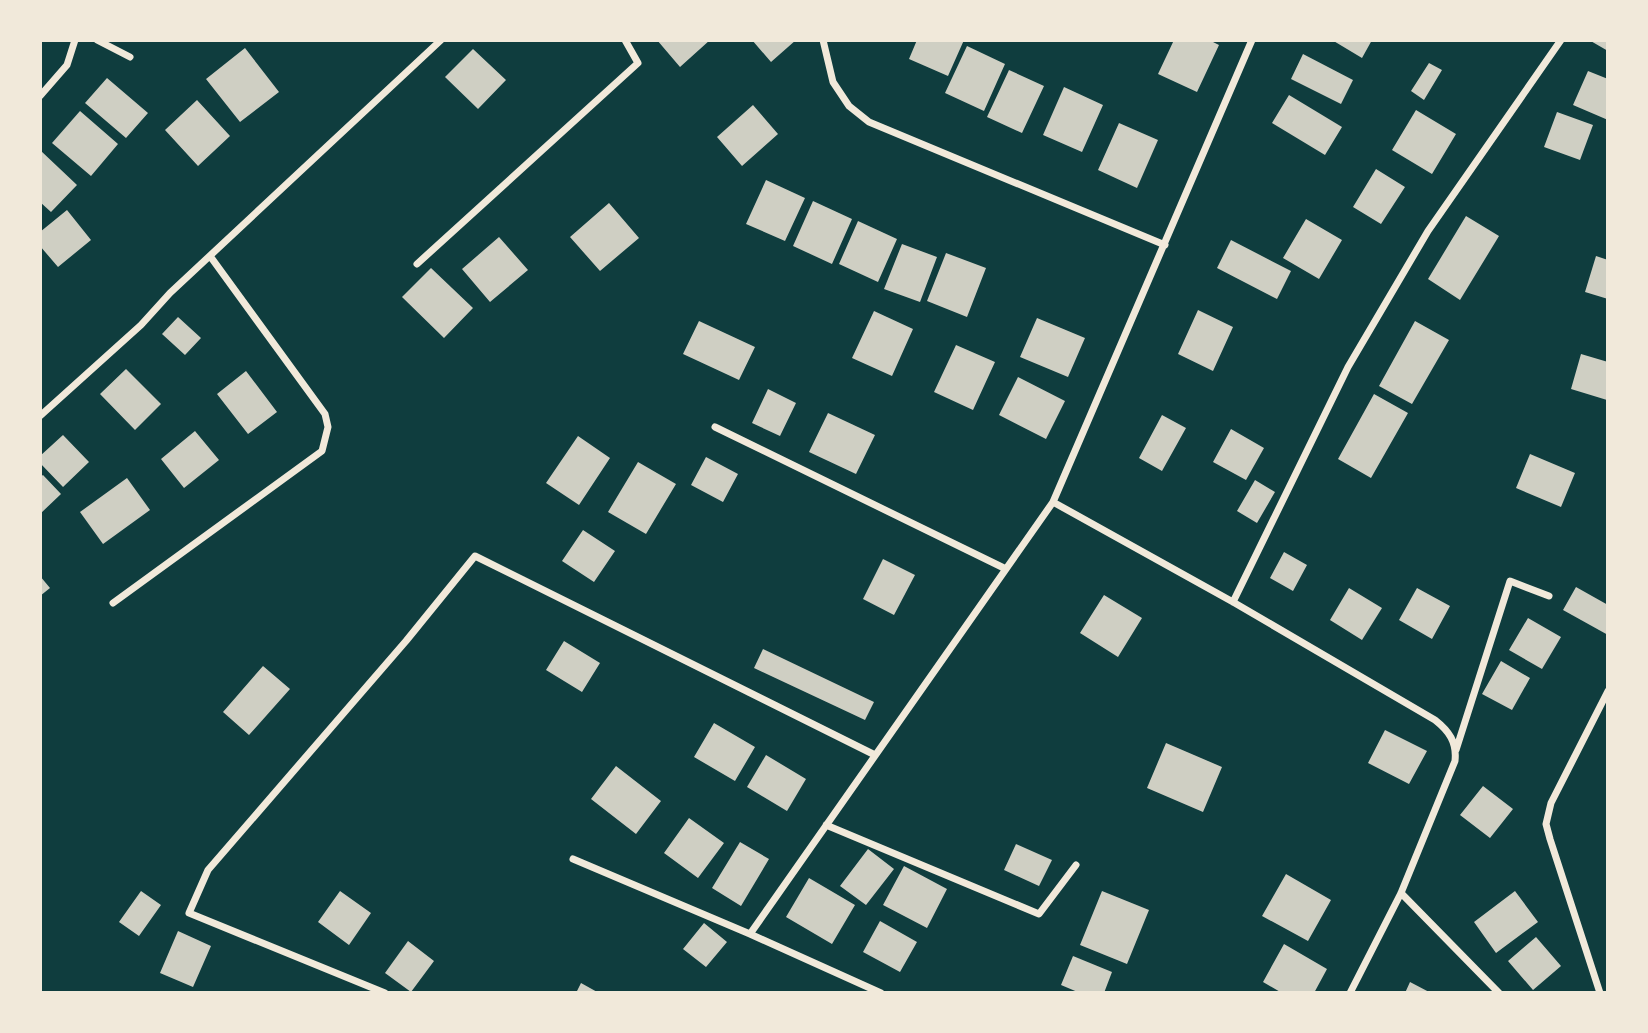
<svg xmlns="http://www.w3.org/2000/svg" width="1648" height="1033" font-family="Ubuntu,sans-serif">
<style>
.building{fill:#cfcfc3}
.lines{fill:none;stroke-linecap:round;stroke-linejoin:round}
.minor{stroke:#f1e9da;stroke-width:7}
</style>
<rect width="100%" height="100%" fill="#0f3d3e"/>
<path class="building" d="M657,40H710L680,67Z
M752,40H796L771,62Z
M917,40H964L948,76L909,59Z
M1174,40H1209L1219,45L1197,92L1158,74Z
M1332,40H1372L1362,58Z
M1589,40H1608V51Z
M967,46L1005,64L984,111L945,93Z
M245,48L279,92L240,122L206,79Z
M473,49L506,80L478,109L445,77Z
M1303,54L1353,80L1341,104L1291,79Z
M1429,63L1442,70L1424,100L1411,91Z
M1009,70L1044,86L1022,133L987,117Z
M1588,71L1608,79V120L1573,105Z
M107,78L148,113L126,138L85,103Z
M1064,87L1103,105L1082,152L1043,135Z
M1289,95L1342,127L1325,155L1272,123Z
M197,100L230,136L198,166L165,130Z
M753,105L778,134L742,166L717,137Z
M1416,110L1456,134L1432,174L1392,150Z
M80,111L118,144L91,176L52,143Z
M1557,112L1593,125L1580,160L1544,147Z
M1119,123L1158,140L1137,188L1098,170Z
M40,150L77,185L51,212L40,202Z
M1376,169L1405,187L1381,224L1353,207Z
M766,180L805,198L785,241L746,224Z
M813,201L852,219L832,264L793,246Z
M609,203L639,238L600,271L570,237Z
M67,210L91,240L58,267L40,246V232Z
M1466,216L1499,236L1460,300L1428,279Z
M1306,219L1342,240L1319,279L1283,258Z
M858,221L897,239L878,282L839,264Z
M499,237L528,270L490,302L462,269Z
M1231,240L1291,271L1277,299L1217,268Z
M902,244L937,257L920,302L884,289Z
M946,253L986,268L967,317L927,301Z
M1596,256L1608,260V299L1585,292Z
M431,268L473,308L444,338L402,297Z
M1198,310L1233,327L1213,371L1178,354Z
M874,311L913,329L892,376L852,358Z
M178,317L201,338L185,355L162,334Z
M1037,318L1085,338L1068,377L1020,357Z
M699,321L755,347L739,380L683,354Z
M1415,321L1449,340L1412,404L1379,386Z
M956,345L995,362L973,410L934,392Z
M1581,354L1608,362L1607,400L1571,389Z
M126,369L161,404L135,430L100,394Z
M246,371L277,412L248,434L217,394Z
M1018,377L1065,401L1046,439L999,415Z
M768,389L796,403L780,436L752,423Z
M1374,394L1408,413L1371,478L1338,459Z
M828,413L875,435L856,474L809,452Z
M1162,415L1186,428L1162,471L1139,458Z
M1231,429L1264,448L1246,480L1213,462Z
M195,431L219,460L184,488L161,459Z
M63,435L89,462L63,487L40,463V456Z
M578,436L610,458L579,505L546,483Z
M1530,454L1575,473L1561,507L1516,488Z
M706,457L738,474L723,502L691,485Z
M638,462L676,484L646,534L608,512Z
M43,475L61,494L40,514V477Z
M127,478L150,510L103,544L80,512Z
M1255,480L1275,492L1257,523L1237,511Z
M583,530L615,551L594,582L562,561Z
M1284,552L1307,565L1293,591L1270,578Z
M883,559L915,575L894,615L863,599Z
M40,576L50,588L40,596Z
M1576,587L1608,605V635L1563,610Z
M1349,588L1382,608L1362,640L1330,620Z
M1417,588L1450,606L1432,639L1399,620Z
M1104,595L1142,618L1118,657L1080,633Z
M1528,618L1561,637L1542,669L1509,650Z
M564,641L600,663L582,692L546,670Z
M763,649L874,702L865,720L754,668Z
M1501,661L1530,678L1512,710L1482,694Z
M263,666L290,689L249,735L223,712Z
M714,723L755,747L735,781L694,757Z
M1385,730L1427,751L1409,784L1368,763Z
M1166,743L1222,767L1203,812L1147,788Z
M766,755L806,779L787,811L747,787Z
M616,766L661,801L636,834L591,799Z
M1483,786L1513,809L1490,838L1460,815Z
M689,818L724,843L698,878L664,853Z
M740,842L769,859L741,906L712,888Z
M1016,844L1052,860L1039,886L1004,870Z
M868,849L894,869L866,905L840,886Z
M904,866L947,889L927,928L883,905Z
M1286,874L1331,900L1308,941L1262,916Z
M809,878L855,905L832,944L786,917Z
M141,891L161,905L139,936L119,922Z
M340,891L371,913L349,945L318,922Z
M1102,891L1149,910L1127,964L1080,945Z
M1515,891L1538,922L1496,953L1474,922Z
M880,921L917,942L900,972L863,952Z
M704,923L727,942L706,967L683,949Z
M178,931L211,946L193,987L160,973Z
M1536,937L1561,966L1533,990L1508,961Z
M408,941L434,961L411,992L385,973Z
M1284,944L1327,969L1314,993H1282L1263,982Z
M1073,956L1112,972L1104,993H1080L1061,985Z
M1410,982L1431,993H1405Z
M581,983L599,993H576Z"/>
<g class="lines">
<path class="minor" d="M97,40L130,57
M823,40L833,82L849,106L869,122L1165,245
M40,96L67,65L75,40
M417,264L638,63L625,40
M40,416L141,325L170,293L441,40
M715,427L1006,569
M1053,502L1233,602L1435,720C1449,731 1457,742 1455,761L1401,893L1350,993
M1233,602L1348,367L1428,231L1561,40
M113,603L322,451L328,427L325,414L210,256
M1456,750L1510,581L1549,596
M826,825L1039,914L1076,865
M573,859L750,934L881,993
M1401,893L1499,993
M750,934L1053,502L1252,40
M385,993L189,913L208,870L406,641L475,556L875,755
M1600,993L1550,839L1546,824L1551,803L1608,691"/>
</g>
<rect width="1648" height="1033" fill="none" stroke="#f1e9da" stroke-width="84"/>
</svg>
